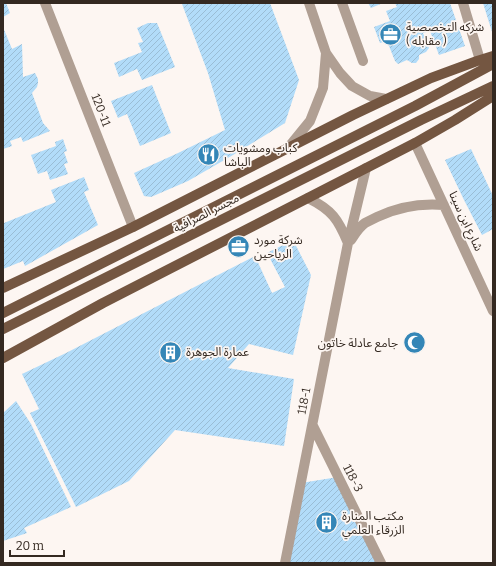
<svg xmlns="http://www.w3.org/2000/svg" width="496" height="566" font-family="Bitter,'Noto Sans Arabic',serif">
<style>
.building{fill:url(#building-hatch)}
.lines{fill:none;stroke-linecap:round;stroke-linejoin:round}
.minor{stroke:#b09f93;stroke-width:10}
.major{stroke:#745641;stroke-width:10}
.labels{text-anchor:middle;stroke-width:3.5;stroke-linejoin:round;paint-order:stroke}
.poi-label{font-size:12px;fill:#342921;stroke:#fdf6f2;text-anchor:start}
.street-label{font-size:12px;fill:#342921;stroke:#fdf6f2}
</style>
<defs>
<pattern id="building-hatch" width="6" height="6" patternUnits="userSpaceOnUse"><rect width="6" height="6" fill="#b2dcf9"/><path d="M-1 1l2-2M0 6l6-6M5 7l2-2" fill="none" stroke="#9abdd5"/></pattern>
</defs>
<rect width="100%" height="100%" fill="#fdf6f2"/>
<path class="building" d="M3,3H6L10,13L3,17Z
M184,3H270L299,80L285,123L233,155L188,181L151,197L144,196L134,173L176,154L225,130L208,73L182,4Z
M368,3H383L371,8Z
M395,3H450L465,46L439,55L430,31L423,33L429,48L426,52L419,55V59L416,63H412L407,60L398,64L395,61L387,41L380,43L374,27L390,21L386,11L397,7Z
M483,3H493V35Z
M148,23H157L175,67L142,80L137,69L119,77L114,63L142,52L138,43L143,42L137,28Z
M3,27L12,49L22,44L23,77L35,73L38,79V83L37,87L32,93L43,123L50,131L23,142L21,137L10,141L12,146L3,149Z
M152,85L171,133L140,146L127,114L118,118L111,101Z
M63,139L67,151L64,152L68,163L64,164L68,174L50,180L47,171L38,174L31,155L56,146L55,142Z
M471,149L493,196V229L482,235L464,200L445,160Z
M84,177L89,190L84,192L98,225L25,266L23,261L3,269V220L4,223L56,202L51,190Z
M293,240L311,275L293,355L249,344L228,368L294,379L284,446L175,430L129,481L76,507L30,413L39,409L22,374L66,353L255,256L272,293L285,287L267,253Z
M16,401L31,424L71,507L24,528L27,533L3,541V413Z
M338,477L376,563H285L301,483Z"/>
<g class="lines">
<path class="minor" d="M45,3L133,227
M309,3L326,53L340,73L352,86L370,96L386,99
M342,3L363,61
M463,3L480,60
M415,143L493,311
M288,148L310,121L323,88L326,53
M308,198C332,210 338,219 348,243
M351,240C355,234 359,227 365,223C369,221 373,219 377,217C398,207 421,203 444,205
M313,426L381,563
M285,563L348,243L366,168"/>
<path class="major" d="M3,288L133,227L353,115L431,78L477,61L493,56
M3,313L415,106L493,64
M3,329L421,120L493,86
M3,358L103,303L415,143L455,120L493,96"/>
</g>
<defs>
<symbol id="office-disc" viewBox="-11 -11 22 22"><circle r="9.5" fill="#3486b7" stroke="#fdf6f2"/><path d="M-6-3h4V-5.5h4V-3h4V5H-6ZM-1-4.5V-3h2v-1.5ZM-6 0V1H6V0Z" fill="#fff"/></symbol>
<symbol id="restaurant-disc" viewBox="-11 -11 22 22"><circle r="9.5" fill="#3486b7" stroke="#fdf6f2"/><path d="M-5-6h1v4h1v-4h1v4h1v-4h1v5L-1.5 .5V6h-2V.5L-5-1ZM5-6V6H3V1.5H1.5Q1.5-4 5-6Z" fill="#fff"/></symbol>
<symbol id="mosque-disc" viewBox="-11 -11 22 22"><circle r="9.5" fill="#3486b7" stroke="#fdf6f2"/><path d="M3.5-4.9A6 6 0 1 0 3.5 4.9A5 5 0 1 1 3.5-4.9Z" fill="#fff"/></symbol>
<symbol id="building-disc" viewBox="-11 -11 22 22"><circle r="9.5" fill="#3486b7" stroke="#fdf6f2"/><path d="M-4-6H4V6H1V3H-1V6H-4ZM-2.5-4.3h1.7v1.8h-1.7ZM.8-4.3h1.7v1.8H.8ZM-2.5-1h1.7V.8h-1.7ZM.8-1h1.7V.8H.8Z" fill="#fff"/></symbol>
</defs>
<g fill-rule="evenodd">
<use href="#office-disc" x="378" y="22" width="25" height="25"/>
<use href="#restaurant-disc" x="196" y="142" width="25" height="25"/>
<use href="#office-disc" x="226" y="234" width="25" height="25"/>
<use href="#mosque-disc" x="402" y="330" width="25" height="25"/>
<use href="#building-disc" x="158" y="340" width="25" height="25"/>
<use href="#building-disc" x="314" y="510" width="25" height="25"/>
</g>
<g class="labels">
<g class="poi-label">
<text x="406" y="31">شركه التخصصية<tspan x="406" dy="14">( مقابله )</tspan></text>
<text x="224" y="152">كباب ومشويات<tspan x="224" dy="14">الباشا</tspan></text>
<text x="254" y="244">شركة مورد<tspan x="254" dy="14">الرياحين</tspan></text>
<text x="398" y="347" text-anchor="end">جامع عادلة خاتون</text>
<text x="186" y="356">عمارة الجوهرة</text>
<text x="342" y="520">مكتب المنارة<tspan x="342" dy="14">الزرقاء العلمي</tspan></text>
</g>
<g class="street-label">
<text transform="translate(101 110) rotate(69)" y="4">120-11</text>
<text transform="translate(206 213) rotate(-27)" y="4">مجسر الصرافية</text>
<text transform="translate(466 221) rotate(65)" y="4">شارع ابن سينا</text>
<text transform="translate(304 401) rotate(-79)" y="4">118-1</text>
<text transform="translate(353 478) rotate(63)" y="4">118-3</text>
</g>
</g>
<rect width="496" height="566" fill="none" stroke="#342921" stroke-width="8"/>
<path d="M10 550v6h54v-6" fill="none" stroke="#342921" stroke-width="2"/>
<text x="16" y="550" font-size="12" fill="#342921" stroke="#fdf6f2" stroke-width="3" paint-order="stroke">20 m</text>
</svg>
